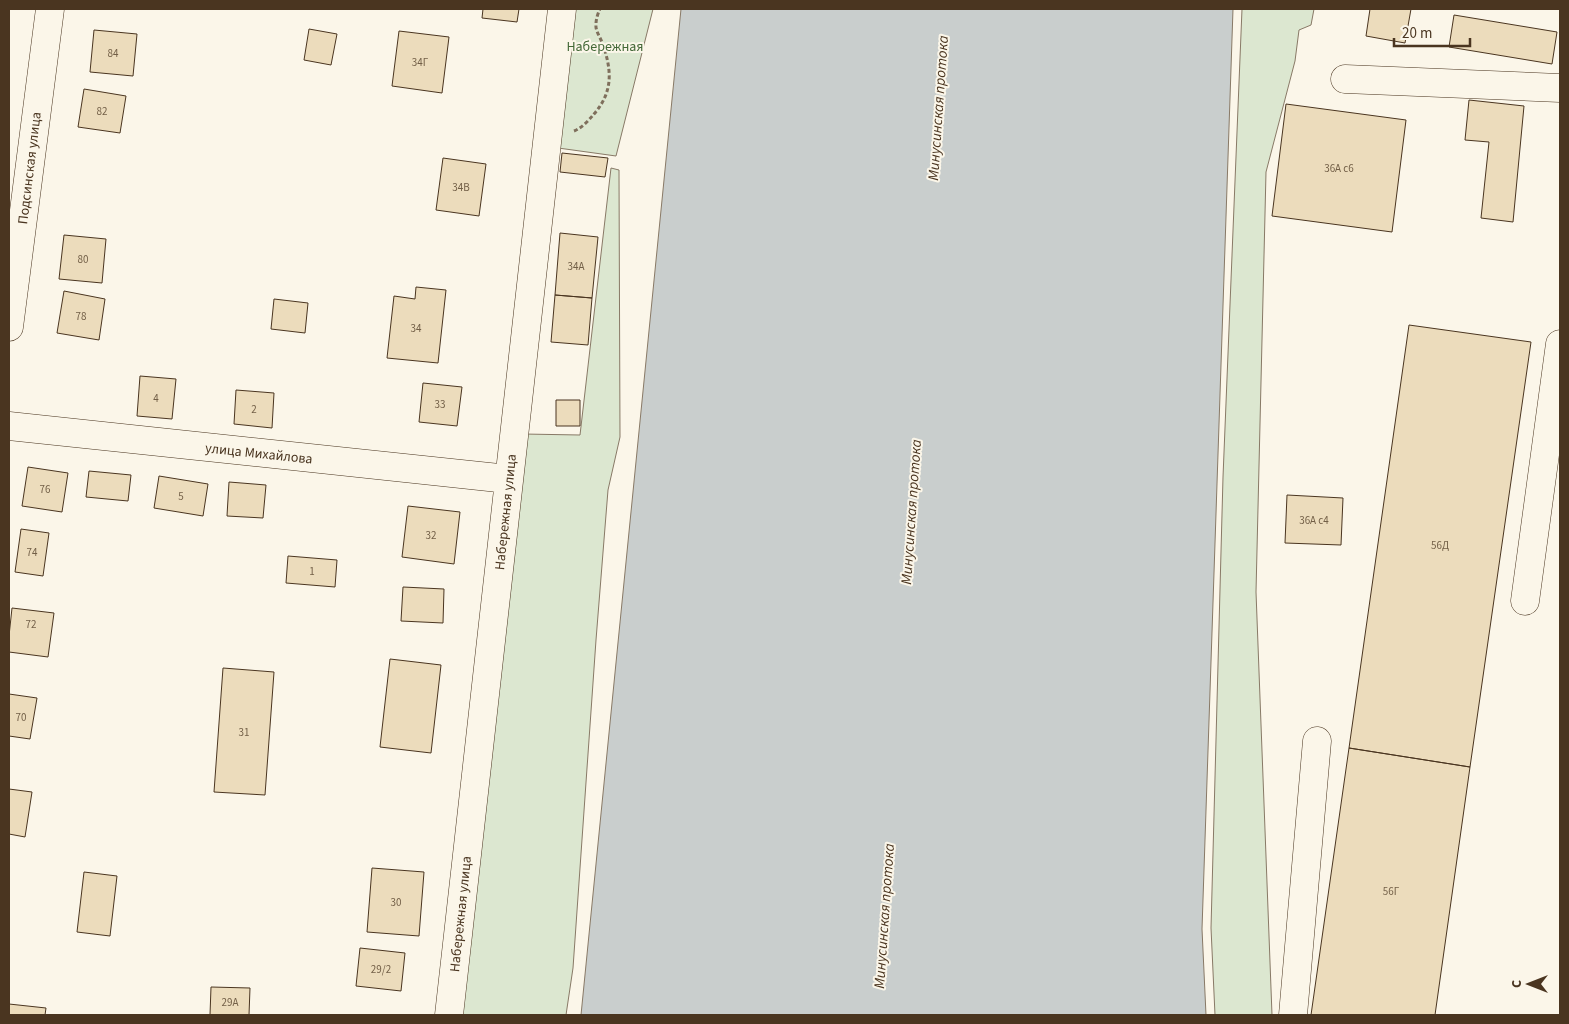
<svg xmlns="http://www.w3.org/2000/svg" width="1569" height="1024" font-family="'Source Sans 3',sans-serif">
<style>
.green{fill:#dce7d0;stroke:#887966}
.water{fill:#c9cecd;stroke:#887966}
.building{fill:#ecdcbc;stroke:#4a3520}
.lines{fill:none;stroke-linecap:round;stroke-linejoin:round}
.minor-casing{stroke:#4a3520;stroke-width:29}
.path{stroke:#7f6f5c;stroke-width:3;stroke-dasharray:4 2.5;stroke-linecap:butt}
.minor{stroke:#fbf6e9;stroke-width:28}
.labels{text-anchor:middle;stroke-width:4;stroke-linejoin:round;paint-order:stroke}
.number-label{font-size:11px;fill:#725f47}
.park-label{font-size:14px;fill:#436837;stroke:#fbf6e9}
.street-label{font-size:14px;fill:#4a3520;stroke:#fbf6e9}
.water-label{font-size:15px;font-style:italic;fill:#4a3520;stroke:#fbf6e9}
</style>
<rect width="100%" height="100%" fill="#fbf6e9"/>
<path class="green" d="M573,9H653L616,156L551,147Z
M1242,9H1314L1311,25L1299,30L1295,61L1266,172L1256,592L1272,1015H1215L1211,928L1223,477Z
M611,168L619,170L620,437L608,490L596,640L573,968L566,1015H459L523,434L580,435Z"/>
<path class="water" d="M681,9H1233L1202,929L1206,1015H581Z"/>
<path class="building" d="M483,9H519L517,22L482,18Z
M1370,9H1411L1405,43L1366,36Z
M1454,15L1557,32L1552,64L1449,47Z
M309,29L337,34L331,65L304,60Z
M94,30L137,34L133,76L90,72Z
M399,31L449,37L442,93L392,86Z
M84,89L126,96L120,133L78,127Z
M1469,100L1524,106L1513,222L1481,218L1489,142L1465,140Z
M1286,104L1406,120L1392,232L1272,216Z
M562,153L608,158L605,177L560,172Z
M443,158L486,164L479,216L436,210Z
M560,233L598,237L592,298L555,295Z
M64,235L106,239L102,283L59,279Z
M416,287L446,290L438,363L387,358L394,296L415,299Z
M64,291L105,299L99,340L57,333Z
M555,295L592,298L588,345L551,342Z
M274,299L308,303L305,333L271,329Z
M1409,325L1531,342L1470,767L1349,748Z
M140,376L176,379L172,419L137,416Z
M423,383L462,387L457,426L419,422Z
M236,390L274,393L272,428L234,424Z
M556,400H580V426H556Z
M28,467L68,473L62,512L22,506Z
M89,471L131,475L128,501L86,497Z
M159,476L208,484L203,516L154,508Z
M229,482L266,485L263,518L227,516Z
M1287,495L1343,498L1341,545L1285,543Z
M408,506L460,512L454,564L402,557Z
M21,529L49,533L43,576L15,572Z
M288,556L337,560L335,587L286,583Z
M403,587L444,589L443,623L401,621Z
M12,608L54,613L48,657L9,652V636Z
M390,659L441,665L431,753L380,747Z
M223,668L274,672L265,795L214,792Z
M9,694L37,698L30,739L9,736Z
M1349,748L1470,767L1435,1015H1311Z
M9,789L32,792L25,837L9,834Z
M372,868L424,872L419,936L367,932Z
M84,872L117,876L110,936L77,932Z
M360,948L405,953L401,991L356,986Z
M211,987L250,988L249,1015H210Z
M9,1004L46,1008L45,1015H9Z"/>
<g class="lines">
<defs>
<path id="minor" d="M1345,79L1560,88
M9,327L50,9
M9,426L508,479
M1525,601L1560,344
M449,1015L562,9
M1293,1015L1317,741"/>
</defs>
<use href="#minor" class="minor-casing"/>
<path class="path" d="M574,131C582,128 589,120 594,114C613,92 612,71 603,45C601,38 595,31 596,24C596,19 598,13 600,9"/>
<use href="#minor" class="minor"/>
</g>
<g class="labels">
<g class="number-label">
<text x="113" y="57">84</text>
<text x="420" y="66">34Г</text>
<text x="102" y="115">82</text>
<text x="1339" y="172">36А с6</text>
<text x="461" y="191">34В</text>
<text x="83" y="263">80</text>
<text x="576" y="270">34А</text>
<text x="81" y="320">78</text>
<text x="416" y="332">34</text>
<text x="156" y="402">4</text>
<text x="440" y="408">33</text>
<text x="254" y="413">2</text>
<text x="45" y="493">76</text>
<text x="181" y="500">5</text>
<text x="1314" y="524">36А с4</text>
<text x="431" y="539">32</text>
<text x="1440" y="549">56Д</text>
<text x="32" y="556">74</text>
<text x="312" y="575">1</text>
<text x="31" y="628">72</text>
<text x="21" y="721">70</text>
<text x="244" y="736">31</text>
<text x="1391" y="895">56Г</text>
<text x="396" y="906">30</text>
<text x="381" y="973">29/2</text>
<text x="230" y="1006">29А</text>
</g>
<g class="park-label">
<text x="605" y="51">Набережная</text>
</g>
<g class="street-label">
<text transform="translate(29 168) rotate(-83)" y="5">Подсинская улица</text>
<text transform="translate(259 453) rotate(6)" y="5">улица Михайлова</text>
<text transform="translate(505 512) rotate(-84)" y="5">Набережная улица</text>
<text transform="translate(460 914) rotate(-84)" y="5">Набережная улица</text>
</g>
<g class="water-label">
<text transform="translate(938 108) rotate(-86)" y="5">Минусинская протока</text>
<text transform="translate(911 512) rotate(-86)" y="5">Минусинская протока</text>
<text transform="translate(884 916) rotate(-86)" y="5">Минусинская протока</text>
</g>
</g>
<rect width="1569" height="1024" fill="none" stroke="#4a3520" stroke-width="20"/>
<g transform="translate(1529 984) rotate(270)" stroke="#fbf6e9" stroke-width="4" paint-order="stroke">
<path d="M0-4L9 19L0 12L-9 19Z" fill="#4a3520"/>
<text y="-8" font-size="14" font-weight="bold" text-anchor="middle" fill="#4a3520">С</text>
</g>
<path d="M1394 38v8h76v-8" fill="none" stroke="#4a3520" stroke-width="2.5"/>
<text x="1402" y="38" font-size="15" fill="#4a3520" stroke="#fbf6e9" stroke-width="4" paint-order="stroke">20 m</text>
</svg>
